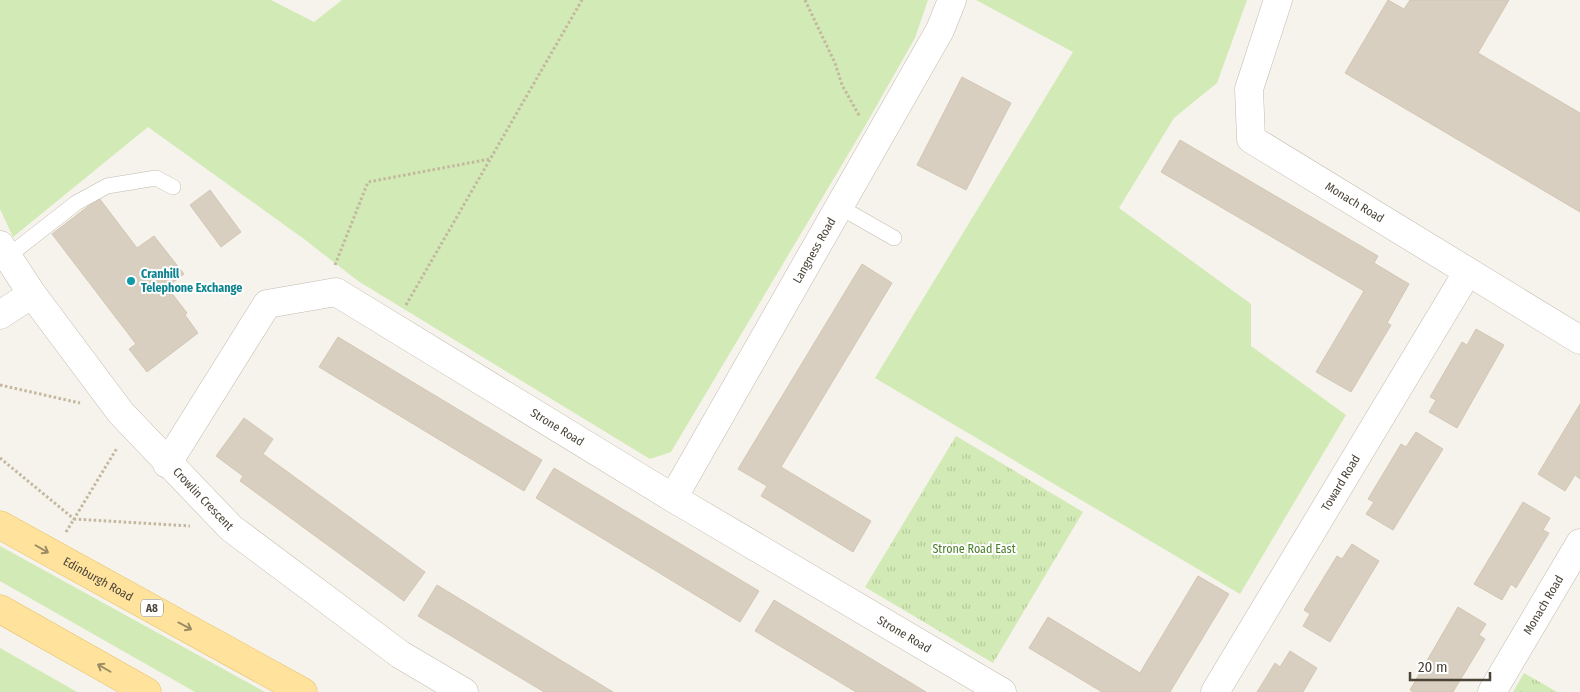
<svg xmlns="http://www.w3.org/2000/svg" width="1580" height="692" font-family="'Fira Sans Condensed',sans-serif">
<style>
.green{fill:#d2eab5}
.park{fill:url(#park-tufts)}
.building{fill:#d8cfc1;stroke:#d3c7b4}
.lines{fill:none;stroke-linecap:round;stroke-linejoin:round}
.service-casing{stroke:#c2bbae;stroke-width:16}
.minor-casing{stroke:#c2bbae;stroke-width:29}
.primary-casing{stroke:#e6c16a;stroke-width:29}
.path{stroke:#c4b79f;stroke-width:3;stroke-dasharray:2.5 2.5;stroke-linecap:butt}
.service{stroke:#fff;stroke-width:15}
.minor{stroke:#fff;stroke-width:28}
.primary{stroke:#ffe39c;stroke-width:28}
.oneway{stroke:#9c8c66}
.culture-dot{fill:#0f9aa8;stroke:#fff;stroke-width:2}
.labels{text-anchor:middle;stroke-width:4;stroke-linejoin:round;paint-order:stroke}
.shield{fill:#fff;stroke:#817c74;stroke-width:1}
.shield-label{font-size:11px;font-weight:bold;fill:#4b4439}
.street-label{font-size:12px;fill:#4b4439;stroke:#fff}
.culture-label{font-size:12px;font-weight:bold;fill:#0d838f;stroke:#fff;text-anchor:start}
.park-label{font-size:12px;fill:#4a7f2a;stroke:#fff}
</style>
<defs>
<pattern id="park-tufts" width="24" height="20" patternUnits="userSpaceOnUse" patternTransform="scale(1.25)"><rect width="24" height="20" fill="#d2eab5"/><path d="M3 7l-1-3M5 7V3M7 7l1-3M15 17l-1-3M17 17v-4M19 17l1-3" fill="none" stroke="#b6ca9c"/></pattern>
</defs>
<rect width="100%" height="100%" fill="#f6f3ec"/>
<path class="green" d="M0,0H271L314,22L342,0H928L915,38L865,126L671,452L650,459L358,281L304,239L148,127L13,237L0,209Z
M976,0H1247L1217,83L1174,118L1119,208L1251,304V346L1346,415L1240,594L875,378L1073,52Z
M0,546L265,692H195L0,581Z
M0,648L77,692H0Z"/>
<path class="park" d="M956,436L1083,512L993,663L865,587Z
M1524,673L1557,692H1513Z"/>
<path class="building" d="M1388,0L1404,9L1410,0H1509L1478,53L1580,113V212L1345,73Z
M962,77L1011,103L966,190L917,165Z
M1180,140L1378,256L1374,263L1409,284L1387,323L1391,325L1351,392L1316,372L1364,291L1161,172Z
M210,190L241,232L221,247L190,205Z
M99,198L137,248L154,236L184,274L167,287L187,313L185,315L198,333L147,372L129,349L136,344L52,234Z
M862,264L892,283L781,467L871,521L853,552L761,496L767,486L738,469Z
M1476,329L1504,345L1457,428L1429,412L1436,400L1430,397L1462,342L1467,345Z
M338,337L542,460L524,491L319,367Z
M1580,404V479L1575,475L1565,491L1538,474Z
M244,418L273,439L263,454L425,572L404,601L240,481L243,476L216,456Z
M1416,432L1443,449L1393,530L1366,514L1374,502L1368,499L1401,444L1406,447Z
M554,468L759,591L740,622L536,498Z
M1523,502L1550,518L1543,530L1549,533L1516,588L1511,584L1502,600L1474,584Z
M1352,544L1379,561L1330,642L1303,626L1310,614L1304,610L1337,556L1342,559Z
M1198,576L1229,594L1170,692H1102L1029,648L1048,617L1140,673Z
M437,585L613,692H544L418,616Z
M774,600L926,692H856L755,631Z
M1458,607L1486,624L1479,635L1485,639L1453,692H1414L1410,690Z
M1290,651L1317,668L1303,692H1257L1275,663L1280,667Z"/>
<g class="lines">
<defs>
<path id="service" d="M838,206L894,238
M7,257L76,203L107,186L156,178L173,187"/>
<g id="minor">
<path id="s1" d="M1278,0L1249,89L1251,139L1580,340"/>
<path id="s2" d="M0,245L32,294L121,413L231,528L401,655L464,692"/>
<path d="M0,315L32,294"/>
<path id="s3" d="M167,464L267,304L336,292L673,498L1002,692"/>
<path id="s4" d="M673,498L940,30L952,0"/>
<path id="s5" d="M1215,692L1467,273"/>
<path id="s6" d="M1492,692L1580,543"/>
</g>
<g id="primary">
<path id="s7" d="M0,525L303,692"/>
<path d="M0,609L147,692"/>
</g>
</defs>
<use href="#service" class="service-casing"/>
<use href="#minor" class="minor-casing"/>
<use href="#primary" class="primary-casing"/>
<path class="path" d="M805,0L835,63L842,85L860,117
M335,265L368,182L490,159
M406,305L582,0
M0,385L80,403
M0,458L74,519L117,448
M66,532L74,519L190,526"/>
<use href="#service" class="service"/>
<use href="#minor" class="minor"/>
<use href="#primary" class="primary"/>
</g>
<defs><path id="oneway-shaft" d="M-6 0H5M1.5-3L5.5 0L1.5 3" fill="none" stroke-width="1.6" stroke-linecap="round" stroke-linejoin="round" transform="scale(1.25)"/></defs>
<g class="oneway">
<use href="#oneway-shaft" transform="translate(42 549) rotate(30)"/>
<use href="#oneway-shaft" transform="translate(185 626) rotate(28)"/>
<use href="#oneway-shaft" transform="translate(104 668) rotate(-150)"/>
</g>
<circle class="culture-dot" cx="131" cy="281" r="5"/>
<g class="labels">
<rect class="shield" x="141" y="599.5" width="22" height="17" rx="4"/>
<g class="shield-label">
<text x="152" y="612">A8</text>
</g>
<g class="street-label">
<text dy="4" stroke="none"><textPath href="#s1" startOffset="265">Monach Road</textPath></text>
<text dy="4" stroke="none"><textPath href="#s4" startOffset="285">Langness Road</textPath></text>
<text dy="4" stroke="none"><textPath href="#s3" startOffset="518">Strone Road</textPath></text>
<text dy="4" stroke="none"><textPath href="#s5" startOffset="244">Toward Road</textPath></text>
<text dy="4" stroke="none"><textPath href="#s2" startOffset="326">Crowlin Crescent</textPath></text>
<text dy="4" stroke="none"><textPath href="#s7" startOffset="112">Edinburgh Road</textPath></text>
<text dy="4" stroke="none"><textPath href="#s6" startOffset="101">Monach Road</textPath></text>
<text dy="4" stroke="none"><textPath href="#s3" startOffset="922">Strone Road</textPath></text>
</g>
<g class="culture-label">
<text x="141" y="278">Cranhill<tspan x="141" dy="14">Telephone Exchange</tspan></text>
</g>
<g class="park-label">
<text x="974" y="553">Strone Road East</text>
</g>
</g>
<path d="M1410 672v8h80v-8" fill="none" stroke="#4b4439" stroke-width="2.5"/>
<text x="1418" y="672" font-size="15" fill="#4b4439" stroke="#ffffff" stroke-width="4" paint-order="stroke">20 m</text>
</svg>
